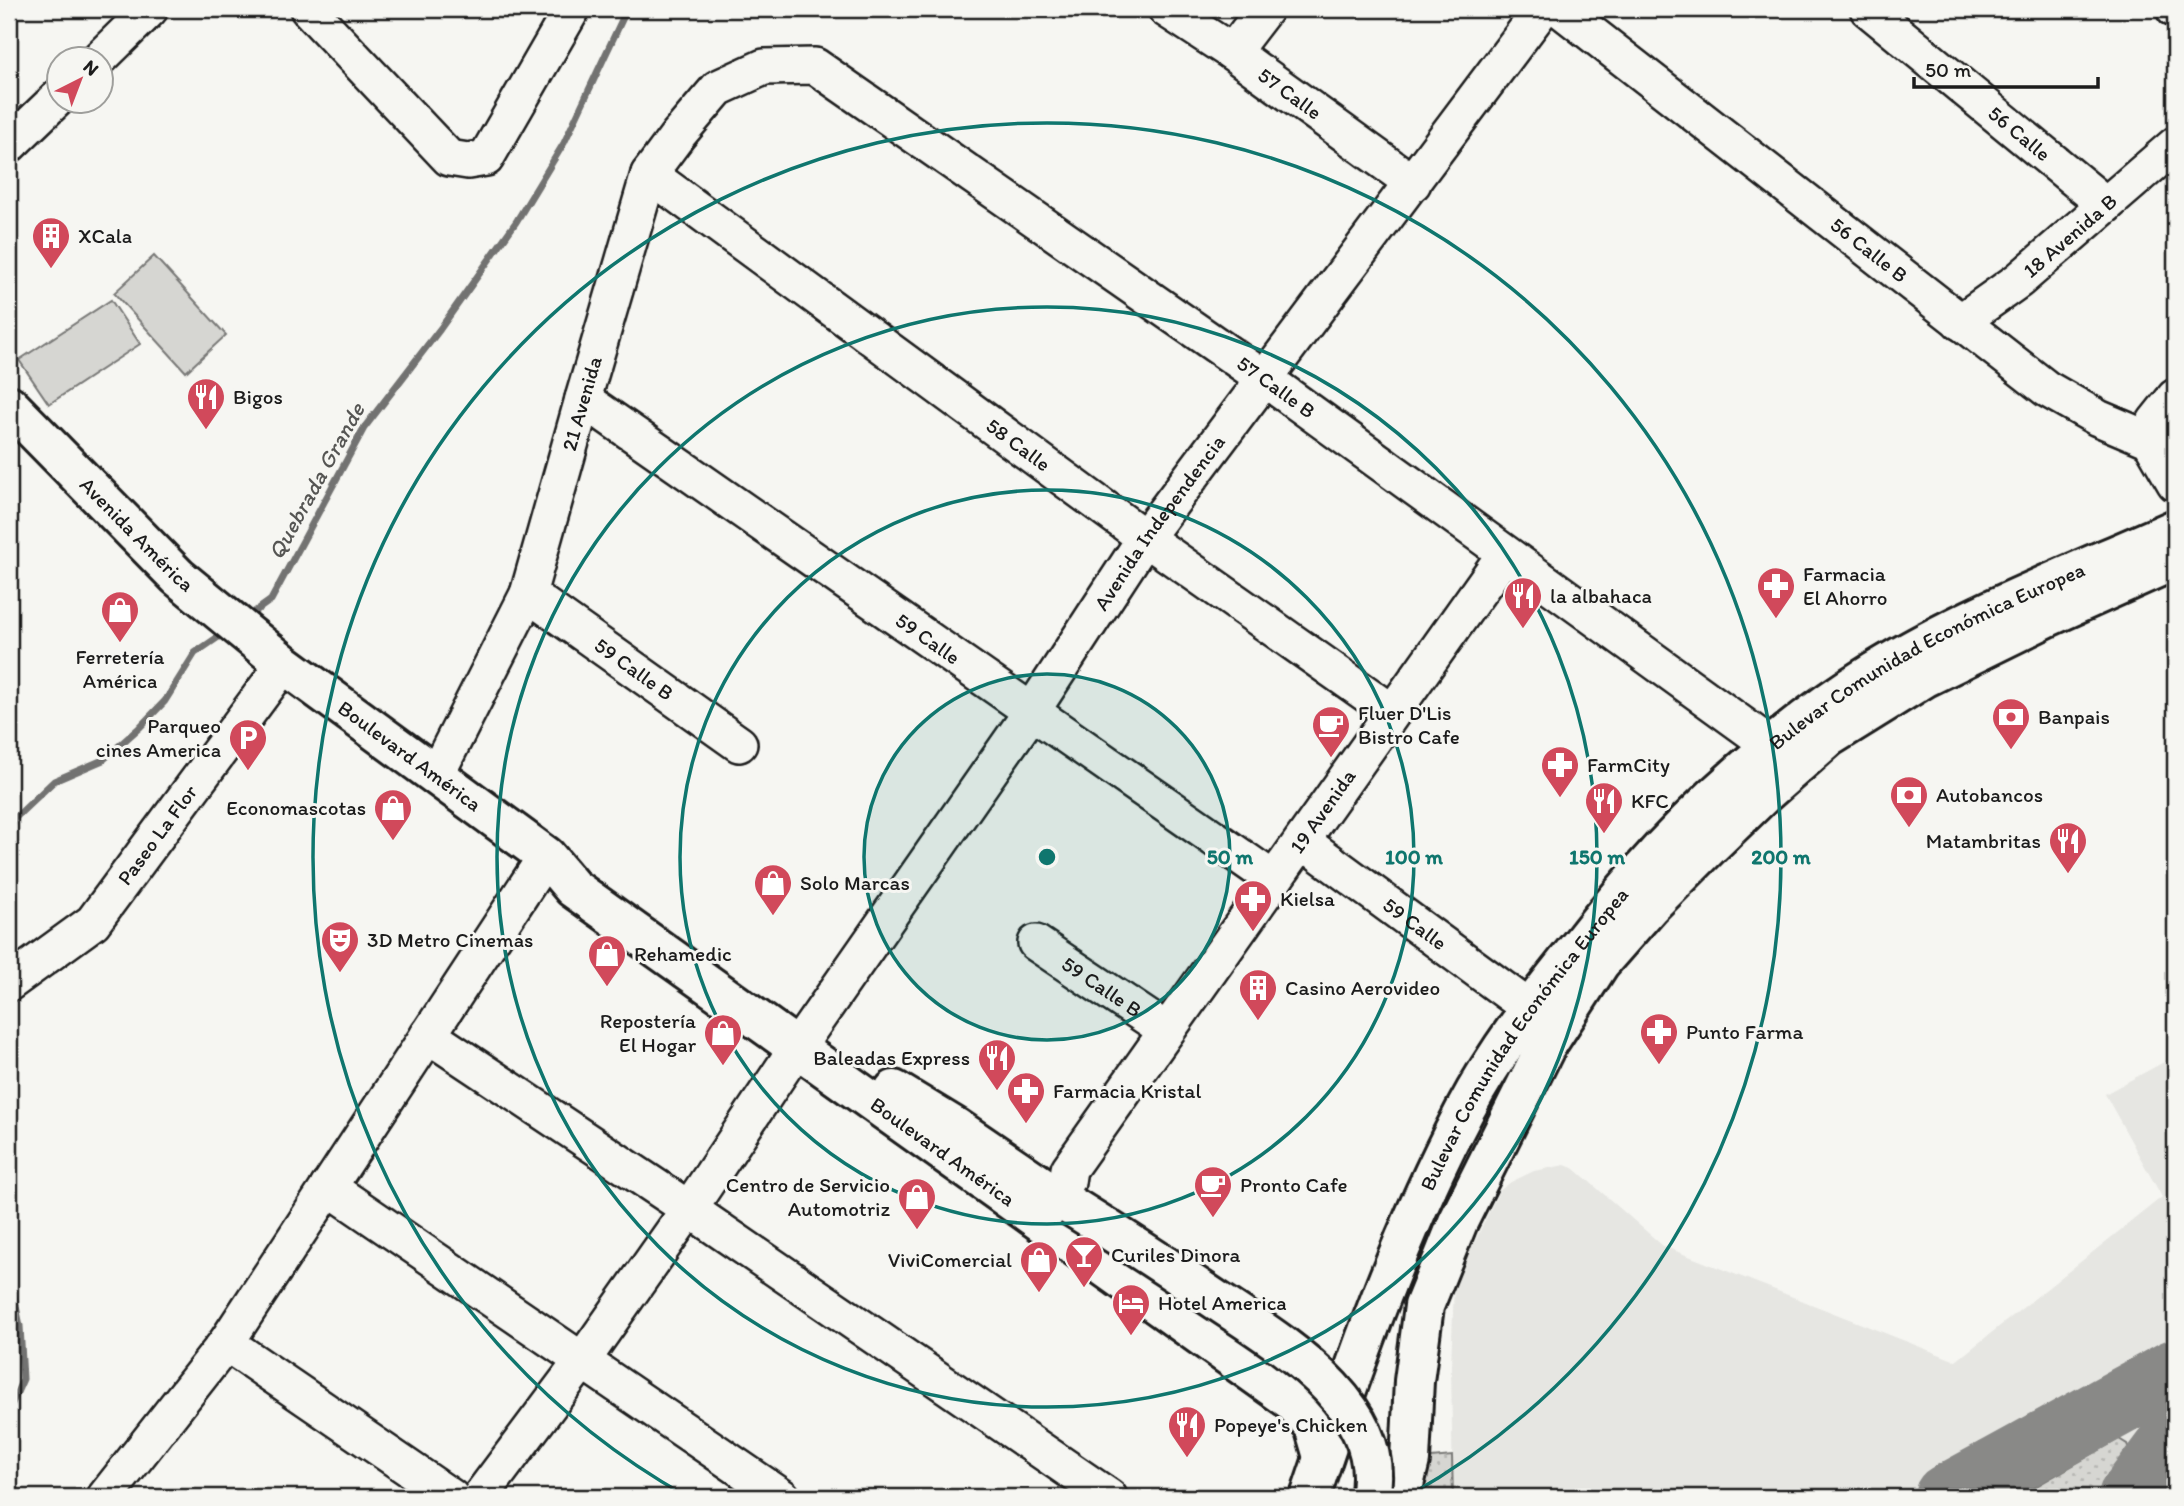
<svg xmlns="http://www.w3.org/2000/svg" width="2184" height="1506" font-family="Itim,sans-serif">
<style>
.built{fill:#e6e6e2}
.grass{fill:url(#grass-dots);stroke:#797977;stroke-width:2}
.garden{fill:#d6d6d2;stroke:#797977;stroke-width:2}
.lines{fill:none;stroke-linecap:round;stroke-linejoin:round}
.stream{stroke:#727271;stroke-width:7}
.taxiway{stroke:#898987;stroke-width:66}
.minor-casing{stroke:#1c1c1c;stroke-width:40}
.major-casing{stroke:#1c1c1c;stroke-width:44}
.minor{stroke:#f6f6f2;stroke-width:35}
.major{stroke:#f6f6f2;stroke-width:38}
.major-bridge-casing{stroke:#1c1c1c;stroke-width:44;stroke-linecap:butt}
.major-bridge{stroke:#f6f6f2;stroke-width:38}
.ring{fill:none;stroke:#0f766e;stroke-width:3.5}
.labels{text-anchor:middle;stroke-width:6;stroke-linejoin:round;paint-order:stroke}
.street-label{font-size:21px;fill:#1c1c1c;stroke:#f6f6f2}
.poi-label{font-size:21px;fill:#1c1c1c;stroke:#f6f6f2;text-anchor:start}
.water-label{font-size:23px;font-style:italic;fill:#565654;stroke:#f6f6f2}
.centre{fill:#0f766e;stroke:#f6f6f2;stroke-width:3.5}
.ring-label{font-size:21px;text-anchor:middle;font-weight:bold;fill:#0f766e;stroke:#f6f6f2;stroke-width:6;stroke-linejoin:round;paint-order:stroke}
</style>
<defs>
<pattern id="grass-dots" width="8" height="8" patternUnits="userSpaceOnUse" patternTransform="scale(1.75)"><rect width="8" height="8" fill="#d6d6d2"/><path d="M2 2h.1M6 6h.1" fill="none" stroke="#b7b7b4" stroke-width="1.8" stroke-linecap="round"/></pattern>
</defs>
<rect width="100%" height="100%" fill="#f6f6f2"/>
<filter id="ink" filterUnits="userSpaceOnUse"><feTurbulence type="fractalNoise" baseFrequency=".0143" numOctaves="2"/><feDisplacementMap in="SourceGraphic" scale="14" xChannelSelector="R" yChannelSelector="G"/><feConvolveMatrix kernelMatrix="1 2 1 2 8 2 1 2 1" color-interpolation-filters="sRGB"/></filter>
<g filter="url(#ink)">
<path class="built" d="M2175,1056V1497H1453L1451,1366L1454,1285L1499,1191L1511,1182L1534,1171L1565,1165L1575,1169L1663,1246L1956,1361L2162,1197L2105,1094Z"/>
<path class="grass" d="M2119,1439L2127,1444L2131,1454L2130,1458L2100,1497H2017Z
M1452,1456L1453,1497H1401L1410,1460Z"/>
<path class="garden" d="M154,256L226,335L186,372L114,293Z
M111,300L140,344L49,404L19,360Z"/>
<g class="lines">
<path class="stream" d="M246,618L271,600L364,428L440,329L516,222L564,143L627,9
M9,832L14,819L54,781L103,760L139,728L165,701L195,653L227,631
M9,1272L20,1326L23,1379L9,1410"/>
<path class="taxiway" d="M1947,1497L2175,1372
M2131,1497L2175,1438"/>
<defs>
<g id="minor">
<path d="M308,9L449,158L468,161L486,158L572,9"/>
<path id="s1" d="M1166,9L1232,52L1413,183"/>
<path id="s2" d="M1560,9L2047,389L2098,418L2150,440L2175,483"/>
<path id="s3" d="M1868,9L2106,205"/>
<path d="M2174,9H2175"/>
<path d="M1232,52L1265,9"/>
<path d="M98,60L150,9"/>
<path d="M9,145L60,96"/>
<path id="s4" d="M649,174L1145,538L1392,712"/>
<path id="s5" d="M1960,322L2019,280L2175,145"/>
<path id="s6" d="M583,399L1274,880"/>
<path d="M2150,440L2155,422L2175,397"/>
<path id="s7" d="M528,594L739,744"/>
<path id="s8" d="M436,775L528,594L583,399L649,174L678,135L718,88L764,67L815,66L1265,379L1773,747"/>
<path id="s9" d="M1302,841L1529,1008"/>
<path id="s10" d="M1036,943L1166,1030"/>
<path id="s11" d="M9,983L93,922L284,664"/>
<path d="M428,1035L689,1209L1109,1497"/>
<path d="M328,1187L782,1497"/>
<path id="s12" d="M1064,1202L1069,1169L1505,554"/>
<path d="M226,1343L451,1497"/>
<path d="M105,1497L226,1343L546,856"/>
<path id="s13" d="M480,1497L582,1361L689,1209L796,1049L1032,711L1145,538L1542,9"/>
</g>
<g id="major">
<path id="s14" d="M9,405L178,577L284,664L546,856L573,888L1292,1401L1314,1426L1323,1457"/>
<path d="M894,1090L955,1127L1071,1206"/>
<path id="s15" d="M1310,1497C1354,1366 1400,1234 1464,1112C1496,1051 1538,997 1581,944C1599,921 1617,898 1637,876C1701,802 1790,724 1874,672C1968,614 2074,574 2175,529"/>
<path d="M1401,1497L1410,1460L1414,1381L1424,1306L1458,1222L1545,1048L1600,963L1650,906L1709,847L1763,795L1829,737L1924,678L2048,617L2175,560"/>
</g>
</defs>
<use href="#minor" class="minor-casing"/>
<use href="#major" class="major-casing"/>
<use href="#minor" class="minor"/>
<use href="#major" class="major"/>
<defs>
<path id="major-bridge" d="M1071,1206C1118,1235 1164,1265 1210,1296C1275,1340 1389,1404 1370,1497"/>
</defs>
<use href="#major-bridge" class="major-bridge-casing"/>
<use href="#major-bridge" class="major-bridge"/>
</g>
</g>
<circle cx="1047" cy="857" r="183" fill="#0f766e" fill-opacity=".12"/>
<g class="ring">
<circle cx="1047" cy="857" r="183"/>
<circle cx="1047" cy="857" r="367"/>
<circle cx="1047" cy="857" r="550"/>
<path d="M686 1496A734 734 0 1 1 1408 1496"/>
</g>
<defs>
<symbol id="building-pin" viewBox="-11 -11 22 30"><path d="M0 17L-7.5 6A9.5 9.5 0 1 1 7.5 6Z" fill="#d1495b" stroke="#f6f6f2"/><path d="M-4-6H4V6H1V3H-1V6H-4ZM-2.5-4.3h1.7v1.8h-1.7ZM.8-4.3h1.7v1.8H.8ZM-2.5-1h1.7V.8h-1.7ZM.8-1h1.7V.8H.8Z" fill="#fff"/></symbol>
<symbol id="restaurant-pin" viewBox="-11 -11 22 30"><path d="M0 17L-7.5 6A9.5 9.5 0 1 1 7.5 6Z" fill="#d1495b" stroke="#f6f6f2"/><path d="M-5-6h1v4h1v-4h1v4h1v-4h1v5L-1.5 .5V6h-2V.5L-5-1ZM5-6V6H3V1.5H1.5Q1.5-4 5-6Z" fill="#fff"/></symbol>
<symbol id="pharmacy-pin" viewBox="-11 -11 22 30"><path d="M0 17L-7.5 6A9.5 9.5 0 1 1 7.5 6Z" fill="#d1495b" stroke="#f6f6f2"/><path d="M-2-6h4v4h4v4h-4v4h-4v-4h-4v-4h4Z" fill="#fff"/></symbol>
<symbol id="shop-pin" viewBox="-11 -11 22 30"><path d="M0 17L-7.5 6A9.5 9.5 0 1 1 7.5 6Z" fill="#d1495b" stroke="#f6f6f2"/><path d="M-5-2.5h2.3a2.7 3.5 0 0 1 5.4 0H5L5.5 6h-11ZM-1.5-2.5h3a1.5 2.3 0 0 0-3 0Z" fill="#fff"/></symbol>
<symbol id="bank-pin" viewBox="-11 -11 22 30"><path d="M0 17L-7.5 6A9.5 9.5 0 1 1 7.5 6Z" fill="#d1495b" stroke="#f6f6f2"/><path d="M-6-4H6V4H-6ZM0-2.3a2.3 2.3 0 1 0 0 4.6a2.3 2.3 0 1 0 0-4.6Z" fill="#fff"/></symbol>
<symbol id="cafe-pin" viewBox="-11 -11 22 30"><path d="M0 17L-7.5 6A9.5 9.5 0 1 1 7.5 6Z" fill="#d1495b" stroke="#f6f6f2"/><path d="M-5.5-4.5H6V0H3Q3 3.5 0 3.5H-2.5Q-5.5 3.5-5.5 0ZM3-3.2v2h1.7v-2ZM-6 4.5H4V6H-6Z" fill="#fff"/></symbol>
<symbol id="parking-pin" viewBox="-11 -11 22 30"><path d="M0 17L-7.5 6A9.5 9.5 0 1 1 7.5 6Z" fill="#d1495b" stroke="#f6f6f2"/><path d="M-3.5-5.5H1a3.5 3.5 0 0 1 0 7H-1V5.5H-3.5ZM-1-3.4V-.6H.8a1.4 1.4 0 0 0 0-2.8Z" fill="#fff"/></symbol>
<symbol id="theatre-pin" viewBox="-11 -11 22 30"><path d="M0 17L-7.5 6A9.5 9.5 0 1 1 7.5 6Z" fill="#d1495b" stroke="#f6f6f2"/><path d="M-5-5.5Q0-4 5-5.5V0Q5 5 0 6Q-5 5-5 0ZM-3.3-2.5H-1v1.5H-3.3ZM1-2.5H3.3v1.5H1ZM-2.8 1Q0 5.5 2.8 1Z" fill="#fff"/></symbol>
<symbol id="bar-pin" viewBox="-11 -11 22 30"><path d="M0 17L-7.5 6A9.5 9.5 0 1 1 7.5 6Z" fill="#d1495b" stroke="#f6f6f2"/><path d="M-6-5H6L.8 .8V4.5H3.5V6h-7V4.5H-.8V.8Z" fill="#fff"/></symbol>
<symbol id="hotel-pin" viewBox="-11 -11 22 30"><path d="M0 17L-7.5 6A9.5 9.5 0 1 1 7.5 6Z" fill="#d1495b" stroke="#f6f6f2"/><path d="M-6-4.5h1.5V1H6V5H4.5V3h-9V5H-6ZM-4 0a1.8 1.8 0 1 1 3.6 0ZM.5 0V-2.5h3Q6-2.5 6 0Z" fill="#fff"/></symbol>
</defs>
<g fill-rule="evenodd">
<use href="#building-pin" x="29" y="214" width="44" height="60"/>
<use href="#restaurant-pin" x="184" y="375" width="44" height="60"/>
<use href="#pharmacy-pin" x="1754" y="564" width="44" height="60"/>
<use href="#restaurant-pin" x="1501" y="574" width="44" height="60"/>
<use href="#shop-pin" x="98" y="588" width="44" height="60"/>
<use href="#bank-pin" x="1989" y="695" width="44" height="60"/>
<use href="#cafe-pin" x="1309" y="703" width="44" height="60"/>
<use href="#parking-pin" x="226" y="716" width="44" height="60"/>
<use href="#pharmacy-pin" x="1538" y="743" width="44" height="60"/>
<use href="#bank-pin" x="1887" y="773" width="44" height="60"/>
<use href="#restaurant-pin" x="1582" y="779" width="44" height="60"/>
<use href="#shop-pin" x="371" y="786" width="44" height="60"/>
<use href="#restaurant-pin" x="2046" y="819" width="44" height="60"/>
<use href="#shop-pin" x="751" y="861" width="44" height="60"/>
<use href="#pharmacy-pin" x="1231" y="877" width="44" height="60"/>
<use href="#theatre-pin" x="318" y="918" width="44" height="60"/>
<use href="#shop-pin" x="585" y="932" width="44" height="60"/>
<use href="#building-pin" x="1236" y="966" width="44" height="60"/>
<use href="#pharmacy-pin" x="1637" y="1010" width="44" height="60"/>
<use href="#shop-pin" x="701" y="1011" width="44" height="60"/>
<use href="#restaurant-pin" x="975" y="1036" width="44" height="60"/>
<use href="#pharmacy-pin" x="1004" y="1069" width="44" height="60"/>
<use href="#cafe-pin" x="1191" y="1163" width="44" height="60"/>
<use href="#shop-pin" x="895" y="1175" width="44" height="60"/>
<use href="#bar-pin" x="1062" y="1233" width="44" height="60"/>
<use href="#shop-pin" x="1017" y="1238" width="44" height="60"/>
<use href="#hotel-pin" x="1109" y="1281" width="44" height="60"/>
<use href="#restaurant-pin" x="1165" y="1403" width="44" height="60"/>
</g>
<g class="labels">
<g class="street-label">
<text dy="7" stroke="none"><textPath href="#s1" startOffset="150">57 Calle</textPath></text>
<text dy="7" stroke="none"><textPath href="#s3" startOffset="196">56 Calle</textPath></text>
<text dy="7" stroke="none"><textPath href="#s5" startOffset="140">18 Avenida B</textPath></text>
<text dy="7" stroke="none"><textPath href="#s2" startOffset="392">56 Calle B</textPath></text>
<text dy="7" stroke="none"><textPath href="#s8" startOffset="1414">57 Calle B</textPath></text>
<text dy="7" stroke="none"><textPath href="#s8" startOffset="401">21 Avenida</textPath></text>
<text dy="7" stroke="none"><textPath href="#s4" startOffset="458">58 Calle</textPath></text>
<text dy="7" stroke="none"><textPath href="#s13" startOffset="1188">Avenida Independencia</textPath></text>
<text dy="7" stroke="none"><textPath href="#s14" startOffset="182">Avenida América</textPath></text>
<text dy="7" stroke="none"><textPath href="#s6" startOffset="420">59 Calle</textPath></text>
<text dy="7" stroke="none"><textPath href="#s15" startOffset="1076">Bulevar Comunidad Económica Europea</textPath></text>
<text dy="7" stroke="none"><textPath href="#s7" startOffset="130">59 Calle B</textPath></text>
<text dy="7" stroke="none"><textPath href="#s14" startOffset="534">Boulevard América</textPath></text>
<text dy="7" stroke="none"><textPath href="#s12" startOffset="472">19 Avenida</textPath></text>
<text dy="7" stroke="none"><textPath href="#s11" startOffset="212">Paseo La Flor</textPath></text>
<text dy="7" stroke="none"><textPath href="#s9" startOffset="140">59 Calle</textPath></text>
<text dy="7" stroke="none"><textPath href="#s10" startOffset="79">59 Calle B</textPath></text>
<text dy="7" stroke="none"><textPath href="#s15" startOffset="509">Bulevar Comunidad Económica Europea</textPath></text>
<text dy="7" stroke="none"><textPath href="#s14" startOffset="1199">Boulevard América</textPath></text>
</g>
<g class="poi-label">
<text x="78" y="243">XCala</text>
<text x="233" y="404">Bigos</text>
<text x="1803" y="581">Farmacia<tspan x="1803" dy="24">El Ahorro</tspan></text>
<text x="1550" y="603">la albahaca</text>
<text x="120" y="664" text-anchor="middle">Ferretería<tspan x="120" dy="24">América</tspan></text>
<text x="1358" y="720">Fluer D'Lis<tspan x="1358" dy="24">Bistro Cafe</tspan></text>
<text x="2038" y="724">Banpais</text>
<text x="221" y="733" text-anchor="end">Parqueo<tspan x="221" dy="24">cines America</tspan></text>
<text x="1587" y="772">FarmCity</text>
<text x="1936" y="802">Autobancos</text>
<text x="1631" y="808">KFC</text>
<text x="366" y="815" text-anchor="end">Economascotas</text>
<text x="2041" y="848" text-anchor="end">Matambritas</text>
<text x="800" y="890">Solo Marcas</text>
<text x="1280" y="906">Kielsa</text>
<text x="367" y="947">3D Metro Cinemas</text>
<text x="634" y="961">Rehamedic</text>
<text x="1285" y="995">Casino Aerovideo</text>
<text x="696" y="1028" text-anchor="end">Repostería<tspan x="696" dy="24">El Hogar</tspan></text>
<text x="1686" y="1039">Punto Farma</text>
<text x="970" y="1065" text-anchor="end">Baleadas Express</text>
<text x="1053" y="1098">Farmacia Kristal</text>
<text x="890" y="1192" text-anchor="end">Centro de Servicio<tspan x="890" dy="24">Automotriz</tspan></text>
<text x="1240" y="1192">Pronto Cafe</text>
<text x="1111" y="1262">Curiles Dinora</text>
<text x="1012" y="1267" text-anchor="end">ViviComercial</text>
<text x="1158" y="1310">Hotel America</text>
<text x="1214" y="1432">Popeye's Chicken</text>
</g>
<g class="water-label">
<text transform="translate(316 481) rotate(-61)" y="8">Quebrada Grande</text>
</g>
</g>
<circle cx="1047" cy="857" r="10" class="centre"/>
<g class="ring-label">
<text x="1230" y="864">50 m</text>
<text x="1414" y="864">100 m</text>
<text x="1597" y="864">150 m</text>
<text x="1781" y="864">200 m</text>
</g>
<rect width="2184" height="1506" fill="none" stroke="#f6f6f2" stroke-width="35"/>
<rect x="18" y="18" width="2149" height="1471" fill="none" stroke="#1c1c1c" stroke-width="2.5" filter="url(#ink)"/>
<g transform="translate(80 80) rotate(42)"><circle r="33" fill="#f6f6f2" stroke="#9f9f9c" stroke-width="2"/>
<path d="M0-5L12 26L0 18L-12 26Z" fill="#d1495b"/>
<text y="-10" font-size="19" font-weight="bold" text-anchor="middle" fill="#1c1c1c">N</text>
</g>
<path d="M1914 77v10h184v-10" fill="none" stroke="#1c1c1c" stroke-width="3.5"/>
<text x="1925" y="77" font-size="21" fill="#1c1c1c" stroke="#f6f6f2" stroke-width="5" paint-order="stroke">50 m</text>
</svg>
